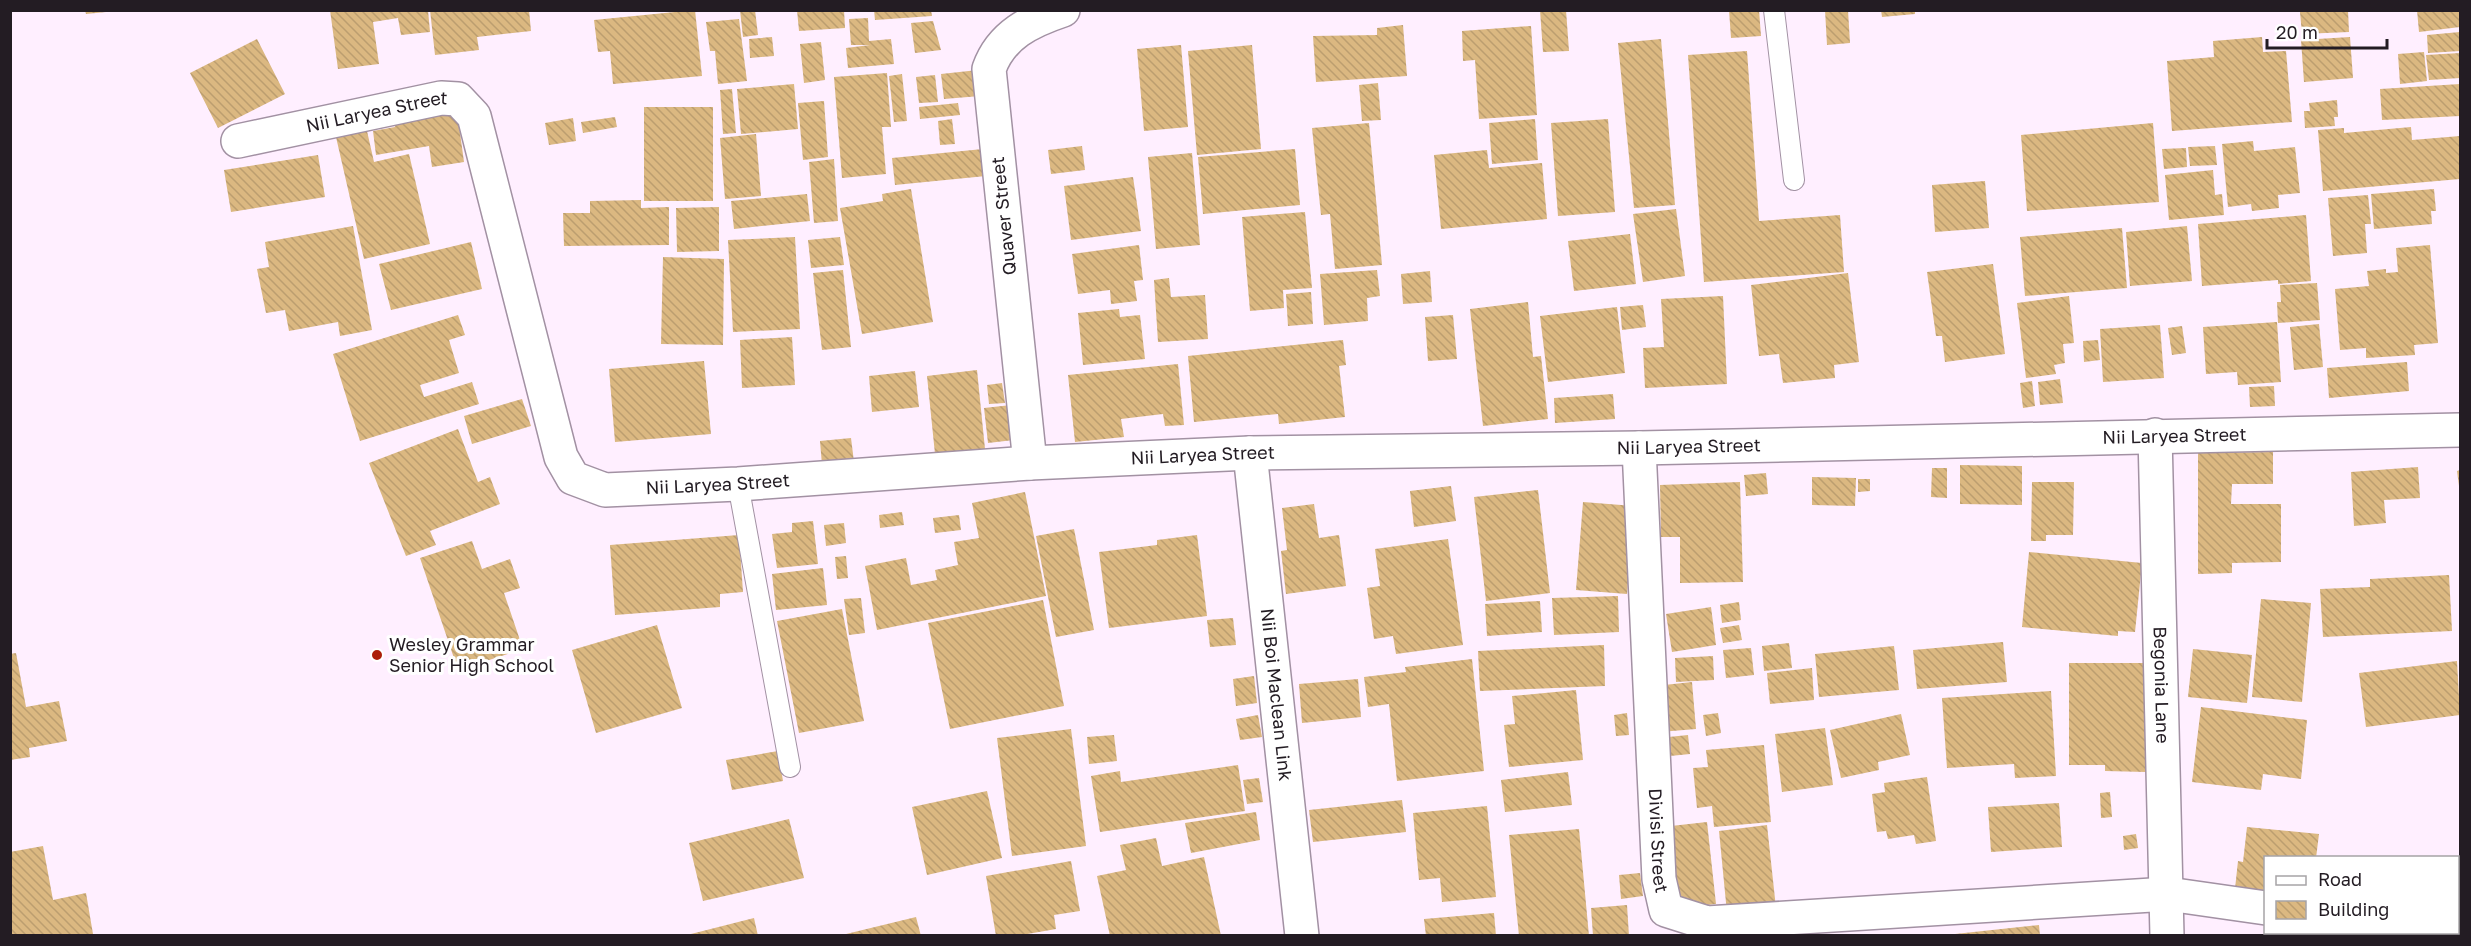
<svg xmlns="http://www.w3.org/2000/svg" width="2471" height="946" font-family="'Golos Text',sans-serif">
<style>
.building{fill:url(#building-back-hatch)}
.lines{fill:none;stroke-linecap:round;stroke-linejoin:round}
.service-casing{stroke:#a291a3;stroke-width:22}
.minor-casing{stroke:#a291a3;stroke-width:36}
.service{stroke:#fff;stroke-width:20}
.minor{stroke:#fff;stroke-width:33}
.poi-dot{fill:#ac1e08;stroke:#fff;stroke-width:2}
.labels{text-anchor:middle;stroke-width:6;stroke-linejoin:round;paint-order:stroke}
.street-label{font-size:18px;fill:#231c23;stroke:#fff}
.poi-label{font-size:18px;fill:#231c23;stroke:#fff;text-anchor:start}
</style>
<defs>
<pattern id="building-back-hatch" width="6" height="6" patternUnits="userSpaceOnUse" patternTransform="scale(1.5)"><rect width="6" height="6" fill="#dbb881"/><path d="M-1 5l2 2M0 0l6 6M5-1l2 2" fill="none" stroke="#bc9e6f"/></pattern>
</defs>
<rect width="100%" height="100%" fill="#ffefff"/>
<path class="building" d="M85,10H106V12L86,14Z
M330,10H428L430,32L401,35L398,18L373,22L379,64L338,69Z
M430,10H529L531,31L477,37L479,50L435,55Z
M695,10L702,76L613,84L610,51L598,52L594,20Z
M740,10H755L758,35L743,37Z
M797,10H844L845,28L799,31Z
M874,10H931L932,16L875,20Z
M1540,10H1566L1569,51L1543,52Z
M1729,10H1759L1761,36L1731,38Z
M1825,10H1848L1850,43L1827,45Z
M1881,10H1915V14L1882,17Z
M2348,10L2349,32L2302,34L2300,12Z
M2417,10H2459L2460,27L2419,32Z
M868,18L869,41L891,39L894,64L848,68L846,48L870,45H851L849,19Z
M739,19L747,81L718,84L715,51H710L706,22Z
M933,21L941,50L915,53L911,23Z
M1403,25L1407,76L1316,82L1313,36L1377,35V28Z
M1531,26L1537,115L1479,119L1475,60L1463,61L1462,31Z
M2460,32V51L2428,53L2427,35Z
M772,37L774,56L750,58L749,39Z
M2262,37L2263,52L2286,51L2292,122L2172,131L2167,61L2214,57L2213,41Z
M2350,37L2353,78L2304,82L2301,40Z
M257,39L285,94L218,128L190,73Z
M1661,39L1675,205L1634,208L1618,43Z
M821,42L825,80L804,83L800,44Z
M1181,45L1188,127L1144,131L1137,49Z
M1252,45L1261,149L1197,155L1188,51Z
M1747,51L1759,221L1840,215L1844,272L1704,282L1688,55Z
M2424,52L2427,81L2400,84L2398,54Z
M2460,53V78L2429,80L2426,55Z
M978,70L980,96L944,99L941,74Z
M887,73L891,127H882L886,174L842,178L834,77Z
M902,74L907,121L894,122L889,76Z
M935,75L938,102L919,103L916,77Z
M1378,83L1381,120L1362,121L1359,85Z
M794,84L798,129L741,134L737,89Z
M2460,84V116L2382,120L2380,89Z
M732,89L736,133L723,134L720,90Z
M2337,100L2338,117H2334L2335,126L2305,128L2304,111H2310L2309,103Z
M824,101L828,157L803,160L798,103Z
M958,103L960,115L920,119L919,107Z
M644,107H713V201H644Z
M457,111L464,162L432,167L429,146L376,155L373,131L395,127L394,122Z
M615,117L617,127L583,133L581,122Z
M573,118L576,141L549,145L545,123Z
M952,119L955,144L940,145L938,121Z
M1535,119L1538,160L1492,164L1489,123Z
M1608,119L1615,212L1558,216L1551,123Z
M1369,123L1382,265L1335,269L1330,214L1321,215L1312,128Z
M2153,123L2159,202L2027,211L2021,135Z
M2411,127L2412,140L2460,136V179L2323,191L2318,130L2344,128V133Z
M367,131L374,162L409,154L430,244L364,259L336,137Z
M756,134L761,196L725,199L720,138Z
M2253,141L2254,151L2295,147L2300,193L2278,195L2279,208L2252,211L2251,204L2228,207L2222,144Z
M1082,146L1085,170L1051,174L1048,150Z
M2215,146L2217,165L2190,166L2188,147Z
M993,148L996,175L895,185L892,158Z
M2186,148L2187,167L2164,169L2162,149Z
M1295,149L1300,205L1203,214L1198,157Z
M1487,150L1489,168L1542,163L1547,219L1441,229L1434,155Z
M1192,153L1200,245L1156,249L1148,157Z
M318,155L325,197L231,212L224,170Z
M834,159L838,221L814,223L809,162Z
M2213,170L2215,195L2222,194L2224,215L2169,220L2165,175Z
M1133,177L1141,231L1071,240L1064,186Z
M1985,181L1989,228L1935,232L1932,185Z
M911,189L933,322L862,334L840,208L883,201L882,194Z
M2434,189L2436,211H2431L2432,224L2374,229L2371,194Z
M807,194L810,221L734,229L731,201Z
M2368,195L2371,224H2365L2367,253L2333,256L2328,198Z
M641,200V208L669,207V245L564,246L563,213H590V201Z
M719,207V251L677,252L676,208Z
M1676,209L1685,276L1643,282L1633,214Z
M1305,212L1312,288L1283,290L1284,308L1250,311L1242,217Z
M2306,215L2311,281L2278,284V280L2202,286L2198,224Z
M353,226L372,330L340,336L338,322L289,331L285,310L266,313L257,269L269,267L265,242Z
M2187,226L2192,281L2130,286L2126,232Z
M2122,228L2127,288L2025,296L2020,237Z
M1630,234L1636,284L1574,291L1568,241Z
M795,237L800,329L733,332L728,240Z
M840,237L844,265L811,268L808,240Z
M471,242L482,289L391,310L379,264Z
M1139,245L1143,280L1134,281L1137,301L1111,304L1110,290L1078,294L1072,254Z
M2430,245L2438,343L2414,345L2415,355L2366,358V348L2340,350L2335,289L2369,286L2367,271L2386,269V273L2398,272L2396,248Z
M663,257L724,259L723,345L661,344Z
M1993,264L2005,354L1945,362L1942,336H1936L1927,272Z
M843,270L851,347L822,350L813,273Z
M1377,270L1380,296L1367,298L1368,321L1324,325L1320,274Z
M1430,271L1432,302L1403,304L1401,274Z
M1848,273L1859,362L1834,365L1835,378L1783,383L1779,354L1759,356L1751,285Z
M1169,278L1171,297L1205,295L1208,339L1158,342L1154,280Z
M2317,283L2320,320L2278,323L2277,302H2281L2280,285Z
M1311,292L1313,324L1288,326L1286,294Z
M1723,296L1727,384L1645,388L1643,348L1664,347L1661,299Z
M2069,296L2074,343L2063,344L2065,363L2054,365L2056,374L2026,378L2017,303Z
M1528,302L1533,357L1541,356L1548,419L1483,426L1470,309Z
M1643,305L1646,327L1622,330L1620,307Z
M1617,307L1625,373L1548,382L1540,316Z
M1119,309L1120,317L1140,315L1145,359L1083,365L1078,313Z
M458,315L465,335L449,340L459,373L420,385L424,397L472,382L479,404L360,441L333,354Z
M1453,315L1457,359L1428,361L1425,317Z
M2277,322L2281,382L2238,385L2237,372L2206,374L2203,327Z
M2319,324L2323,367L2294,370L2290,327Z
M2160,325L2164,378L2103,382L2100,329Z
M2182,326L2186,353L2172,355L2168,328Z
M792,337L795,385L742,388L740,340Z
M1343,340L1346,365L1339,366L1345,417L1279,424L1278,414L1194,422L1188,356Z
M2098,340L2100,360L2084,362L2083,341Z
M704,361L711,434L615,442L609,369Z
M2407,362L2409,391L2329,398L2327,368Z
M1178,364L1184,425L1165,426L1163,414L1121,419L1124,437L1075,442L1068,375Z
M977,370L985,449L935,454L927,376Z
M915,371L919,407L872,412L869,376Z
M2060,379L2063,403L2040,405L2038,382Z
M2032,381L2035,406L2023,408L2020,383Z
M1002,383L1005,403L989,404L987,385Z
M2274,386L2275,406L2250,407L2249,387Z
M1613,394L1615,419L1555,423L1554,398Z
M522,399L531,426L472,444L464,416Z
M1020,404L1023,439L988,443L984,408Z
M458,429L478,482L490,477L500,504L430,531L436,545L406,556L369,463Z
M851,438L854,462L822,465L820,441Z
M2273,452V484H2232L2231,504H2281V562L2232,563V573L2198,574V453Z
M1960,465L2022,466V505L1960,504Z
M2418,467L2420,498L2384,500L2386,523L2354,526L2351,472Z
M1932,468H1947V498L1931,497Z
M2460,470V486H2459L2457,471Z
M1766,473L1768,494L1746,496L1744,475Z
M1812,477L1856,478L1855,506L1812,505Z
M1858,479H1870V491L1858,492Z
M1740,482L1743,582L1680,583V537H1661L1660,485Z
M2032,482H2074L2073,535H2046V541H2031Z
M1451,486L1456,521L1414,527L1410,491Z
M1538,490L1550,593L1486,601L1474,497Z
M1025,492L1046,596L877,630L865,566L906,558L911,585L937,580L935,570L958,565L954,542L979,538L972,503Z
M1583,502L1634,506L1627,594L1576,590Z
M1314,504L1319,538L1339,535L1346,586L1286,594L1281,551L1287,550L1282,508Z
M902,512L904,525L880,528L879,515Z
M959,515L961,530L935,533L933,518Z
M813,521L818,564L777,568L772,534L792,532V523Z
M844,523L846,543L826,546L824,525Z
M1074,529L1094,630L1056,637L1036,536Z
M739,535L743,592L720,594V607L615,615L610,545Z
M1197,535L1207,616L1109,628L1099,552L1157,545V540Z
M1448,539L1463,645L1396,654L1393,636L1374,639L1367,588L1380,586L1375,549Z
M472,541L482,569L510,559L520,588L504,593L523,649L458,670L420,558Z
M2029,552L2142,563L2135,632L2118,631V636L2022,627Z
M846,556L848,578L837,579L835,557Z
M823,568L827,605L776,610L772,574Z
M2449,575L2452,631L2323,637L2320,589L2370,587V579Z
M1618,596L1619,632L1554,635L1552,598Z
M861,598L865,633L849,635L844,599Z
M2261,599L2311,603L2302,702L2252,697Z
M1043,600L1064,706L950,729L928,623Z
M1540,601L1542,632L1487,636L1485,604Z
M1739,602L1741,620L1722,623L1720,605Z
M1711,607L1716,645L1672,652L1666,614Z
M842,609L864,721L799,733L777,621Z
M1233,618L1236,645L1210,647L1207,620Z
M657,625L682,708L596,733L572,650Z
M1739,625L1742,640L1723,643L1720,628Z
M2003,642L2007,682L1917,689L1913,650Z
M1789,643L1792,668L1764,671L1762,646Z
M1604,645L1605,686L1480,691L1478,651Z
M1894,646L1899,690L1819,697L1815,654Z
M1751,648L1754,675L1726,678L1723,650Z
M2193,649L2252,655L2247,703L2188,697Z
M16,653L26,707L59,701L67,741L29,748L30,757L10,760V654Z
M1713,656L1714,680L1676,682L1675,658Z
M1472,659L1484,771L1397,781L1389,704L1368,707L1364,677L1406,672L1405,667Z
M2457,661L2460,715L2366,727L2359,673Z
M2069,663H2146V772L2105,771V765H2069Z
M1812,668L1814,700L1770,704L1767,673Z
M1254,676L1257,703L1236,706L1233,679Z
M1358,679L1361,717L1302,723L1299,684Z
M1692,682L1696,729L1660,732L1655,686Z
M1576,690L1583,760L1509,767L1504,725L1515,724L1512,696Z
M2051,691L2056,776L2015,778L2014,764L1947,768L1942,698Z
M2201,707L2307,720L2301,779L2263,774L2261,790L2192,782Z
M1627,713L1629,735L1616,736L1614,715Z
M1718,713L1721,733L1706,736L1703,715Z
M1901,714L1910,755L1878,762L1879,770L1841,778L1830,730Z
M1258,715L1262,737L1240,740L1236,719Z
M1825,728L1833,785L1782,792L1775,734Z
M1071,729L1086,846L1012,856L997,738Z
M1114,735L1117,761L1089,764L1087,737Z
M1688,735L1690,754L1660,757L1659,738Z
M1764,745L1771,822L1714,827L1712,806L1697,808L1693,768L1708,767L1706,750Z
M778,751L783,781L732,790L726,760Z
M1238,765L1245,811L1100,832L1091,776L1120,771L1121,782Z
M1568,772L1572,805L1505,812L1501,780Z
M1927,777L1936,841L1916,844L1914,835L1888,839L1886,831L1877,832L1872,794L1885,792L1884,783Z
M1259,778L1263,802L1247,804L1243,780Z
M987,791L1002,858L927,875L912,807Z
M2110,792L2112,817L2101,818L2100,793Z
M1402,800L1406,832L1313,842L1309,810Z
M2059,803L2062,847L1991,852L1988,807Z
M1487,806L1496,897L1442,902L1440,878L1419,880L1413,813Z
M1256,812L1260,840L1191,853L1185,823Z
M789,819L804,878L703,901L689,843Z
M1707,822L1716,904L1679,908L1671,826Z
M1767,825L1776,908L1727,913L1719,831Z
M2247,827L2319,834L2316,858H2266V898H2234L2238,861L2243,862Z
M1579,829L1589,936H1519L1509,835Z
M2136,834L2138,848L2124,850L2123,836Z
M1156,838L1162,866L1204,857L1221,936H1110L1097,876L1126,870L1120,845Z
M43,846L53,900L86,893L93,934L10,936V852Z
M1071,861L1080,911L1054,915L1056,929L1016,936H996L986,876Z
M1640,873L1643,896L1621,899L1619,875Z
M1627,905L1629,936H1593L1591,908Z
M1494,913L1496,936H1426L1424,919Z
M916,917L921,936H843L842,935Z
M754,918L758,936H687V935Z
M2039,925L2040,936H1955V934Z"/>
<g class="lines">
<defs>
<path id="service" d="M1774,10L1794,180
M738,484L790,767"/>
<g id="minor">
<path id="s1" d="M238,141L441,98L458,99L474,116L561,457L573,478L605,490L738,484L1030,463L1250,453L1639,448L2460,430"/>
<path id="s2" d="M2155,435L2167,936"/>
<path id="s3" d="M1639,448L1659,879L1666,910L1707,923L2168,894L2266,908"/>
<path id="s4" d="M1250,453L1302,936"/>
<path d="M1030,463L989,69C1001,35 1030,21 1063,10"/>
<path d="M2431,932L2452,936"/>
</g>
</defs>
<use href="#service" class="service-casing"/>
<use href="#minor" class="minor-casing"/>
<use href="#service" class="service"/>
<use href="#minor" class="minor"/>
</g>
<circle class="poi-dot" cx="377" cy="655" r="6"/>
<g class="labels">
<g class="street-label">
<text dy="6" stroke="none"><textPath href="#s1" startOffset="142">Nii Laryea Street</textPath></text>
<text transform="translate(1004 216) rotate(-96)" y="6">Quaver Street</text>
<text dy="6" stroke="none"><textPath href="#s1" startOffset="2229">Nii Laryea Street</textPath></text>
<text dy="6" stroke="none"><textPath href="#s1" startOffset="1743">Nii Laryea Street</textPath></text>
<text dy="6" stroke="none"><textPath href="#s1" startOffset="1257">Nii Laryea Street</textPath></text>
<text dy="6" stroke="none"><textPath href="#s1" startOffset="771">Nii Laryea Street</textPath></text>
<text dy="6" stroke="none"><textPath href="#s2" startOffset="250">Begonia Lane</textPath></text>
<text dy="6" stroke="none"><textPath href="#s4" startOffset="243">Nii Boi Maclean Link</textPath></text>
<text dy="6" stroke="none"><textPath href="#s3" startOffset="393">Divisi Street</textPath></text>
</g>
<g class="poi-label">
<text x="389" y="651">Wesley Grammar<tspan x="389" dy="21">Senior High School</tspan></text>
</g>
</g>
<rect width="2471" height="946" fill="none" stroke="#231c23" stroke-width="24"/>
<rect x="2264" y="856" width="195" height="78" fill="#ffffff" stroke="#a7a4a7" stroke-width="1.5"/>
<rect x="2276" y="876" width="30" height="9" fill="#ffffff" stroke="#a7a4a7" stroke-width="1.5"/>
<text x="2318" y="886" font-size="18" fill="#231c23">Road</text>
<rect x="2276" y="901" width="30" height="18" fill="url(#building-back-hatch)" stroke="#a7a4a7" stroke-width="1.5"/>
<text x="2318" y="916" font-size="18" fill="#231c23">Building</text>
<path d="M2267 39v9h120v-9" fill="none" stroke="#231c23" stroke-width="3"/>
<text x="2276" y="39" font-size="18" fill="#231c23" stroke="#ffffff" stroke-width="4.5" paint-order="stroke">20 m</text>
</svg>
